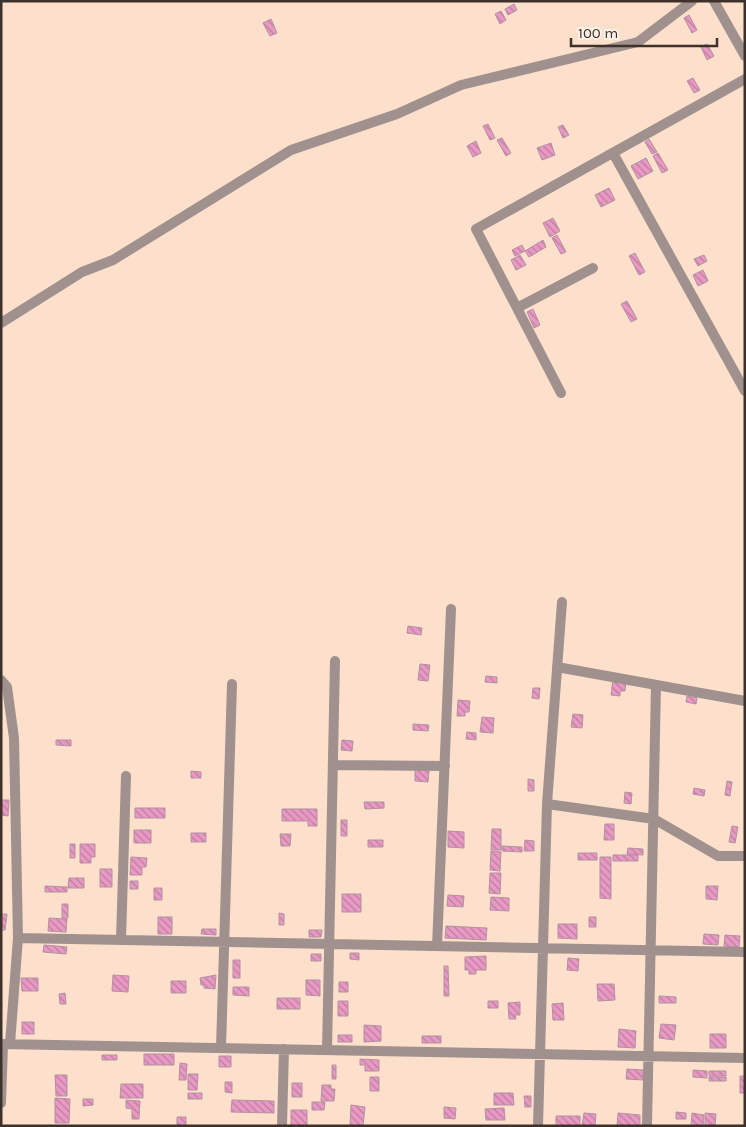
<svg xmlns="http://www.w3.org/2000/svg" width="746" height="1127" font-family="Karla,sans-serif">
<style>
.building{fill:url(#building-back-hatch);stroke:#b092a1}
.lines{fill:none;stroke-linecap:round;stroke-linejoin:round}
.minor{stroke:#a0918f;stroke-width:10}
</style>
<defs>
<pattern id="building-back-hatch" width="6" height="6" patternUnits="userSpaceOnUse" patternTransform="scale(1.25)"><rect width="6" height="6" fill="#e999c3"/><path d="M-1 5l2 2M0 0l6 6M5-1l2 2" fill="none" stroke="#be7d9f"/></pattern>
</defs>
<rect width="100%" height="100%" fill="#fde0cc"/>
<path class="building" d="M514,4L517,10L508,15L505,9Z
M501,11L506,20L500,24L495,14Z
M689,15L697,30L692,33L684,18Z
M271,19L277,33L270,36L263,23Z
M707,44L714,56L707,60L701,47Z
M693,78L700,90L694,93L687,81Z
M488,124L495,138L490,140L483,126Z
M563,125L569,135L563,138L558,127Z
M502,138L511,153L506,156L497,140Z
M649,139L657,152L652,154L645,142Z
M476,141L481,153L473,157L467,146Z
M551,143L555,155L542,160L537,148Z
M658,153L668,170L662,173L653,156Z
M646,158L653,171L638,179L631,166Z
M609,188L615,200L601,207L595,195Z
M553,218L560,231L550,237L543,223Z
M557,235L566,252L561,254L552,238Z
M543,240L546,247L529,257L525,251Z
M522,245L525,251L515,256L512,250Z
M635,253L645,272L639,275L629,256Z
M520,255L526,265L516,270L511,260Z
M704,255L707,261L698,266L694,259Z
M703,270L708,281L698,286L693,275Z
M627,301L637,319L631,322L621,304Z
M533,309L540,325L534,328L527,312Z
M408,626L422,628L421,635L407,633Z
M420,664L430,665L428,681L418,680Z
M486,676L497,677V683L485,682Z
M613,679L626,680L625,691H620V696L611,695Z
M533,688H540L539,699L532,698Z
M687,696L697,698L696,704L686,702Z
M458,700L470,701L469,712H465V716H457Z
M573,714L583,715L582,728L571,727Z
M482,717L494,718L493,733L480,732Z
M413,724L429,725L428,731L413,730Z
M467,732L476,733V740L466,739Z
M56,740H71V746L56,745Z
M342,740L353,741L352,751L341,750Z
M415,769L429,770L428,782L415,781Z
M191,771L201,772V778H191Z
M528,779L534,780V791H528Z
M727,781L732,782L730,796L725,795Z
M694,788L705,790L704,796L693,794Z
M625,792L632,793L631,804L624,803Z
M1,800H9L8,816L1,815Z
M364,802H384V808L365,809Z
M135,808H165V818H135Z
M282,809H317V826H308V821H282Z
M341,820H347V836H341Z
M605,824H614V840H604Z
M732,826L738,827L735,843L729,842Z
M492,829H501V850H491Z
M134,830H151V843H134Z
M448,831L464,832V848L448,847Z
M191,833H206V842H191Z
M280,834H291L290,846H281Z
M368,840H383V847H368Z
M525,840L534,841V851H524Z
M70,844H75V858H70Z
M80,844H95V857H91V863H80Z
M502,846L522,847V852L502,851Z
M628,848L643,849V855L627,854Z
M491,851L501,852L500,871L490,870Z
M578,853H597V860H578Z
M613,855H638V861H613Z
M131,857L147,858L146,867H142V875H130Z
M600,857H611V899L600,898Z
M100,869H112V887H100Z
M490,873H501L500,894L489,893Z
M69,878H84V888H68Z
M130,881H138V889H130Z
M45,886L67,887V892H45Z
M706,886H718L717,900L706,899Z
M154,888H162V900H154Z
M342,894H361V912H342Z
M448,895L464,896L463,907L447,906Z
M491,897L509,898V911L490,910Z
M62,904H68V918H62Z
M279,913L284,914V925H279Z
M1,914H7L5,930H1Z
M158,917H172V934H158Z
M589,917H596V927H589Z
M49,918L67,919L66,932L48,931Z
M558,924H577V939L558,938Z
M446,926L487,928L486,940L445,938Z
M202,929H216V935L201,934Z
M309,930H322L321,937H309Z
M704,934L719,935L718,945L703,944Z
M725,935L740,936L739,947L724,946Z
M44,945L67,947L66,954L43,952Z
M350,953H359V960L350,959Z
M311,954H321V961H311Z
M486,956V970H476V974H469V970H465V957Z
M568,958L579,959L578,971L567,970Z
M233,960H240V978H233Z
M444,966H448L449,996H444Z
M113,975L129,976L128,992L112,991Z
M216,975L215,989L204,988V985H201L200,978Z
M21,978H38V991H22Z
M306,980H320V996L306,995Z
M171,981H186V993H171Z
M339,982H348V992H339Z
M597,984H614L615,1000L598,1001Z
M233,987H249V996L233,995Z
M65,993L66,1004H60L59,994Z
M659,996L676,997V1003H659Z
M277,998H300V1009H277Z
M338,1001H348V1016H338Z
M488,1001H498V1008H488Z
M520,1002V1015H515L516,1019H509L508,1003Z
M563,1003L564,1020H553L552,1004Z
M22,1022H34V1034H22Z
M661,1024L676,1025L674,1040L659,1038Z
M364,1025L381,1026V1041L364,1042Z
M619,1029L636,1031L635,1048L618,1047Z
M710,1034H726V1048H710Z
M338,1035H352V1042H338Z
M422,1036H441V1043H422Z
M144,1054H174V1065H144Z
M102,1055H117V1060H102Z
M219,1056H231V1067H219Z
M360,1059L379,1060V1071H365V1065H360Z
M180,1063L187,1064L186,1080H179Z
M332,1065H336V1079H332Z
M627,1069L643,1070V1080L626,1079Z
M693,1070L707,1071V1078L693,1077Z
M709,1071H726V1076H709Z
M188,1074H198L197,1090H188Z
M55,1075H67V1096H56Z
M740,1076H745V1093H740Z
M370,1077H379V1091H370Z
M709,1077H726V1081H709Z
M225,1082H232V1093L225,1092Z
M292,1083H302V1097H292Z
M121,1084H143V1098H120Z
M322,1085H331V1089H335L334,1101H321Z
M188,1093H202V1099H188Z
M494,1093H513L514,1105H494Z
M524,1096H531V1107H525Z
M55,1098L70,1099L69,1123H55Z
M83,1099H93V1105L83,1106Z
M126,1100L140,1101L139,1119H132V1109L126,1108Z
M232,1100L274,1101V1113L231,1112Z
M312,1102H325L324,1110H312Z
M351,1105L365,1107L363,1126H350Z
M444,1107L456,1108L455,1119L444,1118Z
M504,1108L505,1120H486L485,1109Z
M291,1110H307V1126H291Z
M676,1112L686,1113V1119H676Z
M584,1113L596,1114L595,1126H582Z
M618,1113L640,1115V1126H617Z
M692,1113L704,1115L703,1126H691Z
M705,1113L716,1114L715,1126H705Z
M556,1116H580V1126H556Z
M177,1117H186V1126H177Z"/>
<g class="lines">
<path class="minor" d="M714,1L745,56
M613,153L745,391
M517,308L593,268
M1,323L82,272L113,260L291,150L397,114L461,85L638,42L692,1
M561,393L476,229L745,79
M557,667L745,701
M1,680L7,687L14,738L18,938L10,1044
M333,765L445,766
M547,804L654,819L718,856H745
M18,938L745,952
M121,940L126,776
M437,946L451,609
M1,1044L745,1058
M221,1048L232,684
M327,1050L335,661
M1,1103L3,1044
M282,1126L284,1049
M538,1126L547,804L562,602
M647,1126L656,685"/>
</g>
<rect width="746" height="1127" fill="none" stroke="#3d322b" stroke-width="5"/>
<path d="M571 38v8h146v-8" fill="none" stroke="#3d322b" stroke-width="2.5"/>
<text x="578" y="38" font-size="15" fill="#3d322b" stroke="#fdf1e9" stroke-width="4" paint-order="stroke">100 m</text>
</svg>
